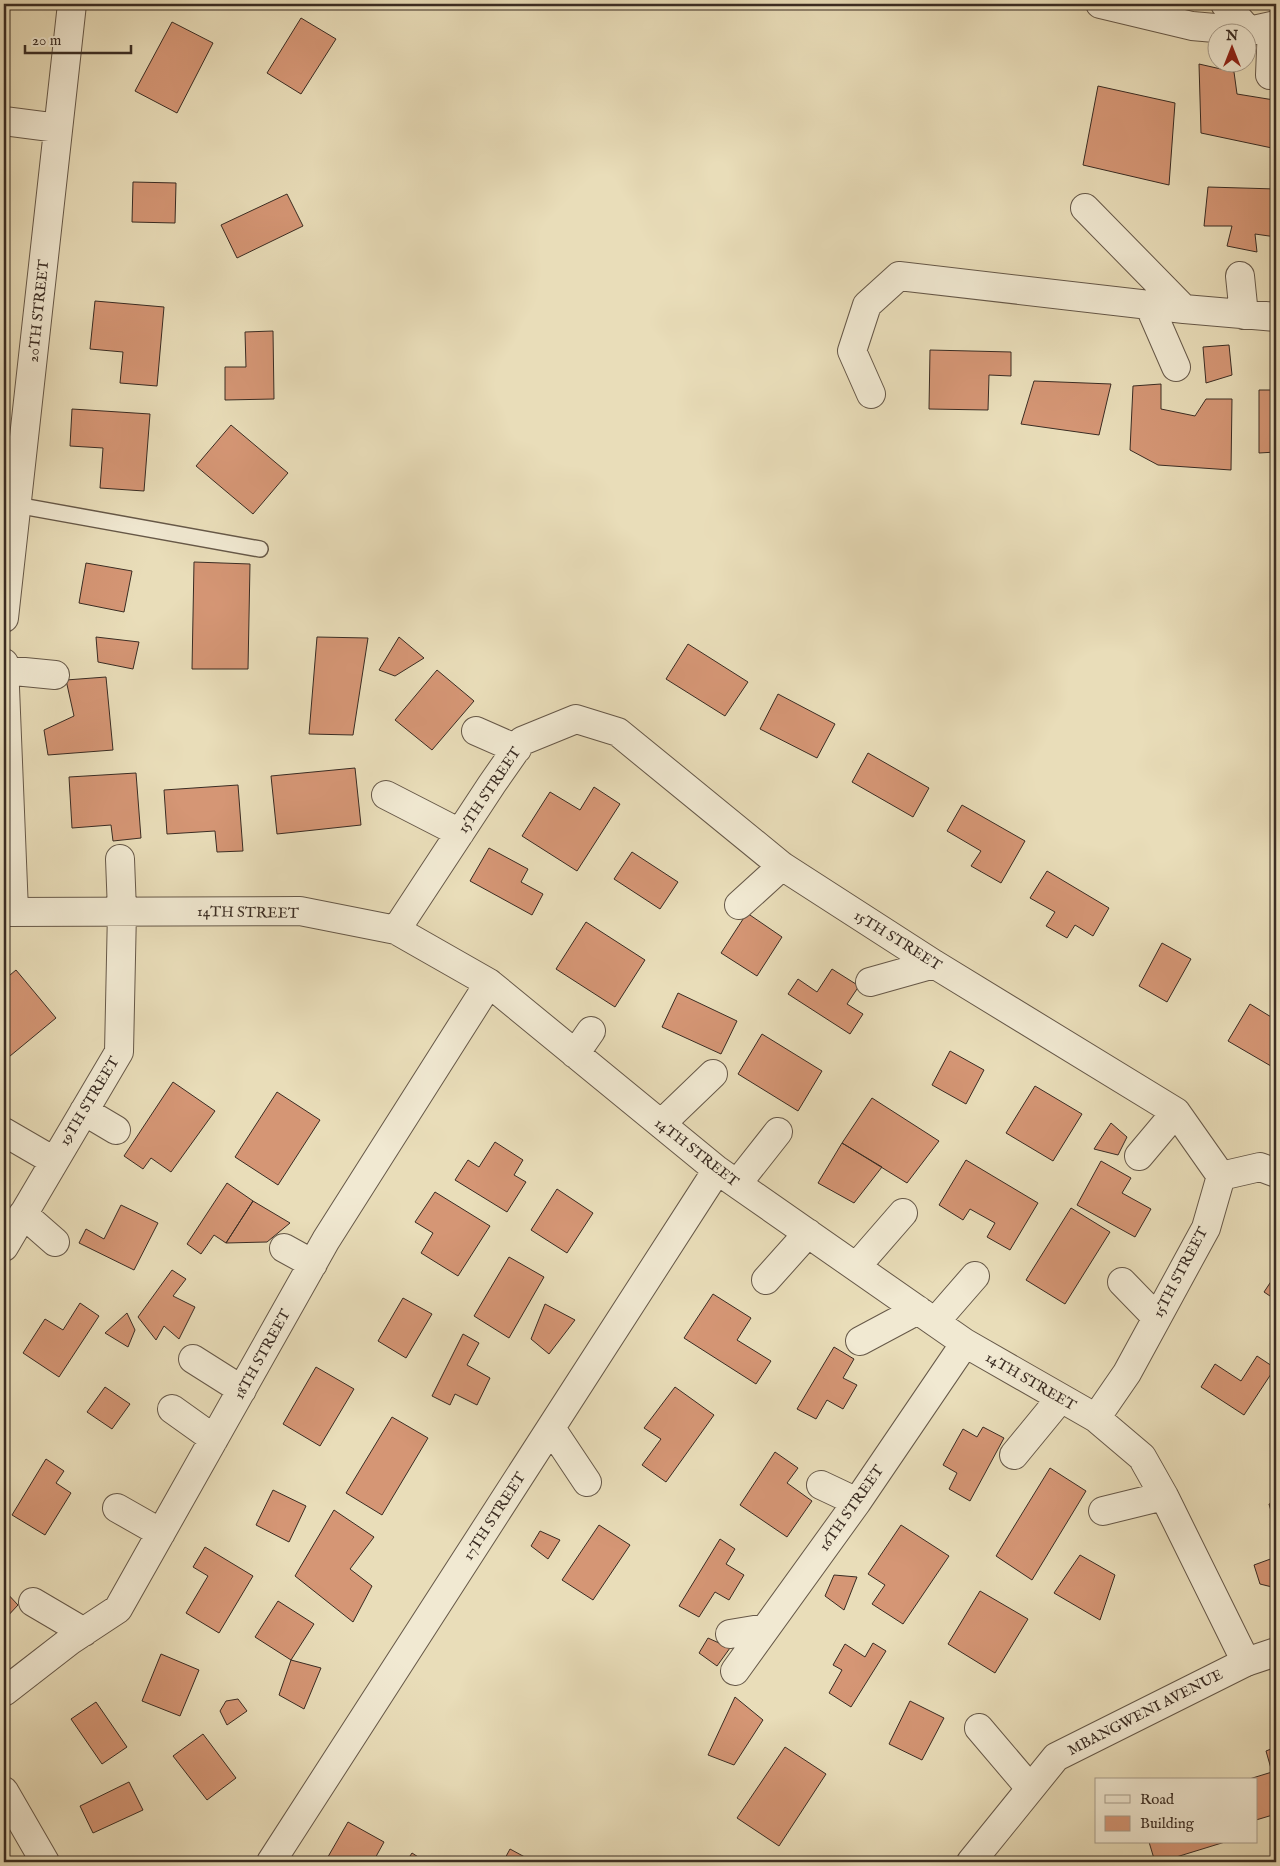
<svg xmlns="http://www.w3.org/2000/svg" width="1280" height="1866" font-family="'IM FELL English',serif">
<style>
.building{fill:#d59675;stroke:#3a2c23}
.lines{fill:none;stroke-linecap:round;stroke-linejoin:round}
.service-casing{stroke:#665848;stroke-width:18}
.minor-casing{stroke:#665848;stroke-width:30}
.tertiary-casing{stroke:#665848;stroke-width:30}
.service{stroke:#f1e9d2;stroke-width:15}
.minor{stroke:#f1e9d2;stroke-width:28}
.tertiary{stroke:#f1e9d2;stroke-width:28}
.labels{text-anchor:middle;stroke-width:4.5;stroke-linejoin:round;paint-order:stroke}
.street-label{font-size:15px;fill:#3a2c23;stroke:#f1e9d2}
</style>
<rect width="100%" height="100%" fill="#e9ddb9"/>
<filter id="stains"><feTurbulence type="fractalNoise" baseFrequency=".004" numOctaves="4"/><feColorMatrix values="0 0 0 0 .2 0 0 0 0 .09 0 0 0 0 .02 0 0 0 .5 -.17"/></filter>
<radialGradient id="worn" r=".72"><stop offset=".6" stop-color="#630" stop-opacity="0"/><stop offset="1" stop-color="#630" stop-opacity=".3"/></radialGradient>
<path class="building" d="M301,18L336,39L301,94L267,73Z
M172,22L213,43L177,113L135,91Z
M1199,64L1234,72L1237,94L1274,100L1272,148L1201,133Z
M1098,86L1175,103L1169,185L1083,165Z
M133,182L176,183L175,223L132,222Z
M1208,187L1276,189V237L1255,234L1257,252L1227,246L1232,226H1204Z
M287,194L303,226L237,258L221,225Z
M95,301L164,307L157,386L120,383L123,352L90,349Z
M273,331L274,399L225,400V367H246L245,332Z
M1229,345L1232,375L1206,383L1203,347Z
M930,350L1011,352V376L989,375L988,410L929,409Z
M1034,381L1111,384L1099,435L1021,424Z
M1161,384V409L1195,416L1206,399H1232L1231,470L1158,465L1130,450L1133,386Z
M1259,390H1276V452L1259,453Z
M72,409L150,414L144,491L100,488L103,448L70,446Z
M231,425L288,473L253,514L196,466Z
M194,562L250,564L248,669H192Z
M86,563L132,571L124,612L79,603Z
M96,637L139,642L133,669L98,662Z
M317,637L368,638L353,735L309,734Z
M399,637L424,658L395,676L379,670Z
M688,644L748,682L725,716L666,679Z
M437,670L474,701L432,750L395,720Z
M106,677L113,750L48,755L44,730L74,716L66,680Z
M778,694L835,724L817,758L760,729Z
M868,753L929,788L913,817L852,782Z
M355,768L361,825L277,834L271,776Z
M136,773L141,838L113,841L111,825L72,828L69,777Z
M238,785L243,851L217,852L215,831L167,834L164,790Z
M594,787L620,804L577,871L522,836L550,792L580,810Z
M962,805L1025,841L1001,883L971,866L981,851L947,831Z
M489,848L528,869L521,882L543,894L532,915L470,881Z
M632,852L678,882L660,909L614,879Z
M1047,871L1109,908L1093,936L1075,925L1067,938L1046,926L1055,912L1030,898Z
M747,913L782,937L757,976L721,953Z
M586,922L645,960L615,1007L556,969Z
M1162,943L1191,959L1167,1002L1139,986Z
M832,969L859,986L847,1004L863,1014L850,1034L788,994L798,979L817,992Z
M16,970L56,1018L4,1061V1011L8,1007L4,1002V980Z
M678,993L737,1021L721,1054L662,1027Z
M1250,1004L1276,1020V1069L1228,1041Z
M762,1034L822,1071L798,1111L738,1074Z
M950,1051L984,1070L966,1104L932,1085Z
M173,1082L215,1111L171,1172L151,1158L143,1169L124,1156Z
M1035,1086L1082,1114L1053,1161L1006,1133Z
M277,1092L320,1120L278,1185L235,1157Z
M872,1098L939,1141L907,1183L842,1143Z
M1111,1123L1127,1137L1118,1155L1094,1149Z
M495,1142L523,1160L514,1175L526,1182L507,1212L455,1180L468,1160L479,1167Z
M842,1143L882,1167L854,1203L818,1183Z
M966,1160L1038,1203L1010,1250L987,1237L995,1223L970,1209L963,1220L939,1205Z
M1101,1161L1131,1178L1122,1193L1151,1209L1135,1237L1077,1205Z
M227,1183L253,1201L226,1243L214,1235L201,1254L187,1244Z
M557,1189L593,1213L567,1253L531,1230Z
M435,1192L490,1226L458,1276L421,1253L433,1233L415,1222Z
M253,1201L290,1223L267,1242L226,1243Z
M121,1205L158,1223L134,1270L79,1243L86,1229L104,1239Z
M1071,1208L1110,1232L1065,1304L1026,1280Z
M509,1257L544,1277L509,1338L474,1316Z
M172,1270L186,1279L173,1296L195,1307L179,1339L164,1326L156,1340L138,1317Z
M1276,1274V1300L1264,1292Z
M713,1294L751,1318L737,1340L771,1361L756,1384L684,1338Z
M403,1298L432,1314L406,1358L378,1341Z
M80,1303L99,1316L59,1377L23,1353L45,1319L63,1330Z
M545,1304L575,1320L549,1354L531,1339Z
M127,1313L135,1330L128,1347L105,1333Z
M463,1334L479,1343L467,1365L490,1378L477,1405L455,1394L450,1405L432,1396Z
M834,1347L854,1359L843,1378L857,1385L843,1409L827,1400L816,1419L797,1409Z
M1257,1356L1275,1368L1244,1415L1201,1387L1215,1364L1241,1381Z
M316,1367L354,1389L320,1446L283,1424Z
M105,1387L130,1404L112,1429L87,1412Z
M675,1387L714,1415L666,1482L642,1465L661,1439L644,1428Z
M392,1417L428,1438L382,1515L346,1493Z
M983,1427L1004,1438L970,1501L949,1489L957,1473L943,1465L963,1429L977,1437Z
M775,1452L798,1468L787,1483L812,1501L787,1537L740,1505Z
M46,1459L64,1471L56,1483L71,1493L45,1535L12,1515Z
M1050,1468L1086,1491L1032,1580L996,1556Z
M273,1490L306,1506L289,1542L256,1525Z
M1276,1502V1529L1269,1504Z
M334,1510L374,1537L350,1569L372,1586L353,1622L295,1576Z
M599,1525L630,1545L593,1600L562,1580Z
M901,1525L949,1556L903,1624L872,1604L885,1585L868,1574Z
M540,1531L560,1540L548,1559L531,1546Z
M720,1539L735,1549L726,1564L744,1575L729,1600L715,1592L699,1617L679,1606Z
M205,1547L253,1576L219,1633L186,1613L208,1576L193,1567Z
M1080,1555L1115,1575L1100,1620L1054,1593Z
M1276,1557V1588L1260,1584L1254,1565Z
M834,1575L857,1577L844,1610L825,1596Z
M4,1590L18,1605L4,1620Z
M980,1591L1028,1619L995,1673L948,1644Z
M278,1601L314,1624L291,1660L255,1637Z
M708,1638L730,1648L717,1666L699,1653Z
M873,1643L886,1651L851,1707L829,1693L842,1670L833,1665L845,1644L865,1657Z
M161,1654L199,1670L180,1716L142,1701Z
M291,1660L321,1668L304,1709L279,1695Z
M735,1697L763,1720L734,1765L708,1755Z
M238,1699L247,1711L227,1725L220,1711L226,1701Z
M910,1701L944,1718L922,1760L889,1744Z
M96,1702L127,1747L102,1764L71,1719Z
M203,1734L236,1778L207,1800L173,1756Z
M785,1747L826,1774L779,1846L737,1818Z
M1276,1747V1814L1256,1820V1780H1246L1272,1772L1266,1751Z
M129,1782L143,1810L93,1833L80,1806Z
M348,1822L384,1842L373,1862L362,1857L359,1862H325Z
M1149,1842H1225L1160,1862H1155Z
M510,1849L534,1862H503Z
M412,1853L426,1862H406Z"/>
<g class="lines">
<defs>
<path id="service" d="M16,505L260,549"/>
<path id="minor" d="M1100,4L1192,26L1249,31L1276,25
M1225,4L1249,31
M1270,75L1272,26
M4,121L58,128
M1085,208L1184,309
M1240,276L1244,315
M1149,305L1176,367
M871,394L852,351L867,305L899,276L1184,309L1276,317
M4,618L72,4
M4,663L14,911
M4,670L55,675
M476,731L517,749
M386,795L460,833
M739,905L782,866
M4,912L300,911L396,930L489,983L717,1170L965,1343L1096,1418L1142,1457L1164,1496L1246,1662
M396,930L492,784L522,741L576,719L618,732L782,866L934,964L1176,1112L1221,1176L1206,1228L1127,1373L1096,1418
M870,982L934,964
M575,1054L591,1031
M84,1111L116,1130
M661,1124L713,1074
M4,1132L54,1161
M1139,1156L1176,1112
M1221,1176L1260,1167L1276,1173
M737,1184L778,1132
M23,1214L55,1242
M4,1247L119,1052L122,911L120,859
M284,1248L313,1264
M856,1267L903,1213
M766,1280L808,1233
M1122,1282L1156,1317
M935,1322L975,1276
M860,1341L918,1310
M193,1359L242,1390
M172,1409L214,1439
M551,1428L587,1482
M1014,1455L1060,1399
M821,1485L857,1502
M117,1508L161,1533
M1103,1511L1164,1496
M33,1602L84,1632
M730,1634L766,1628
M735,1671L857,1502L965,1343
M4,1692L71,1640L118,1609L326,1240L489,983
M979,1728L1030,1788
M4,1791L45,1862
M271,1862L717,1170"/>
<path id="tertiary" d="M971,1862L1056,1757L1246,1662L1276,1652"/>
</defs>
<use href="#service" class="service-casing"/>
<use href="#minor" class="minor-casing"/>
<use href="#tertiary" class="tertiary-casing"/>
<use href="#service" class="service"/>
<use href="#minor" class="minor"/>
<use href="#tertiary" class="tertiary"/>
</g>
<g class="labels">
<g class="street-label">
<text transform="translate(38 311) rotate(-84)" y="5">20TH STREET</text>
<text transform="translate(489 790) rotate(-56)" y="5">15TH STREET</text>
<text transform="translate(248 912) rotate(1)" y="5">14TH STREET</text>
<text transform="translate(898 940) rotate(32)" y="5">15TH STREET</text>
<text transform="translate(89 1101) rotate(-59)" y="5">19TH STREET</text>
<text transform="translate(697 1152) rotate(38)" y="5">14TH STREET</text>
<text transform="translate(1180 1272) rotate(-62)" y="5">15TH STREET</text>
<text transform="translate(262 1354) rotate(-61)" y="5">18TH STREET</text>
<text transform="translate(1031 1381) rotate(30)" y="5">14TH STREET</text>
<text transform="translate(851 1508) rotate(-55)" y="5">16TH STREET</text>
<text transform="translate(494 1516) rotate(-57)" y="5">17TH STREET</text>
<text transform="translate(1145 1712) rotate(-27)" y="5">MBANGWENI AVENUE</text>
</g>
</g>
<rect width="1280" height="1866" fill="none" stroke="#e9ddb9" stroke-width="20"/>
<rect x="5" y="5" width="1270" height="1856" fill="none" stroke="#3a2c23" stroke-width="2.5"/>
<rect x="10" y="10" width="1260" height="1846" fill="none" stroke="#3a2c23"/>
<rect x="1095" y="1778" width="162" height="65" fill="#f1e9d2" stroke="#a89d8c"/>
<rect x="1105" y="1795" width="25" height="8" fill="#f1e9d2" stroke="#a89d8c"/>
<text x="1140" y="1804" font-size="15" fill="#3a2c23">Road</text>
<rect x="1105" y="1816" width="25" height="15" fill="#d59675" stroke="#a89d8c"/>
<text x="1140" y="1828" font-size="15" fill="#3a2c23">Building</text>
<g transform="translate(1232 48)"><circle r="24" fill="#f1e9d2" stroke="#a89d8c"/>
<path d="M0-4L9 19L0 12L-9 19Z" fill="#8f2418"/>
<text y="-8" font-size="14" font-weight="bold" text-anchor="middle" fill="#3a2c23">N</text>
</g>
<path d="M25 45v8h106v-8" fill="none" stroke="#3a2c23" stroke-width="2.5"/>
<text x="32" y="45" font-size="15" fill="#3a2c23" stroke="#f1e9d2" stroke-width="4" paint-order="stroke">20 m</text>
<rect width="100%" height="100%" filter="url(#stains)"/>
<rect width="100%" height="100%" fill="url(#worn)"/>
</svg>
